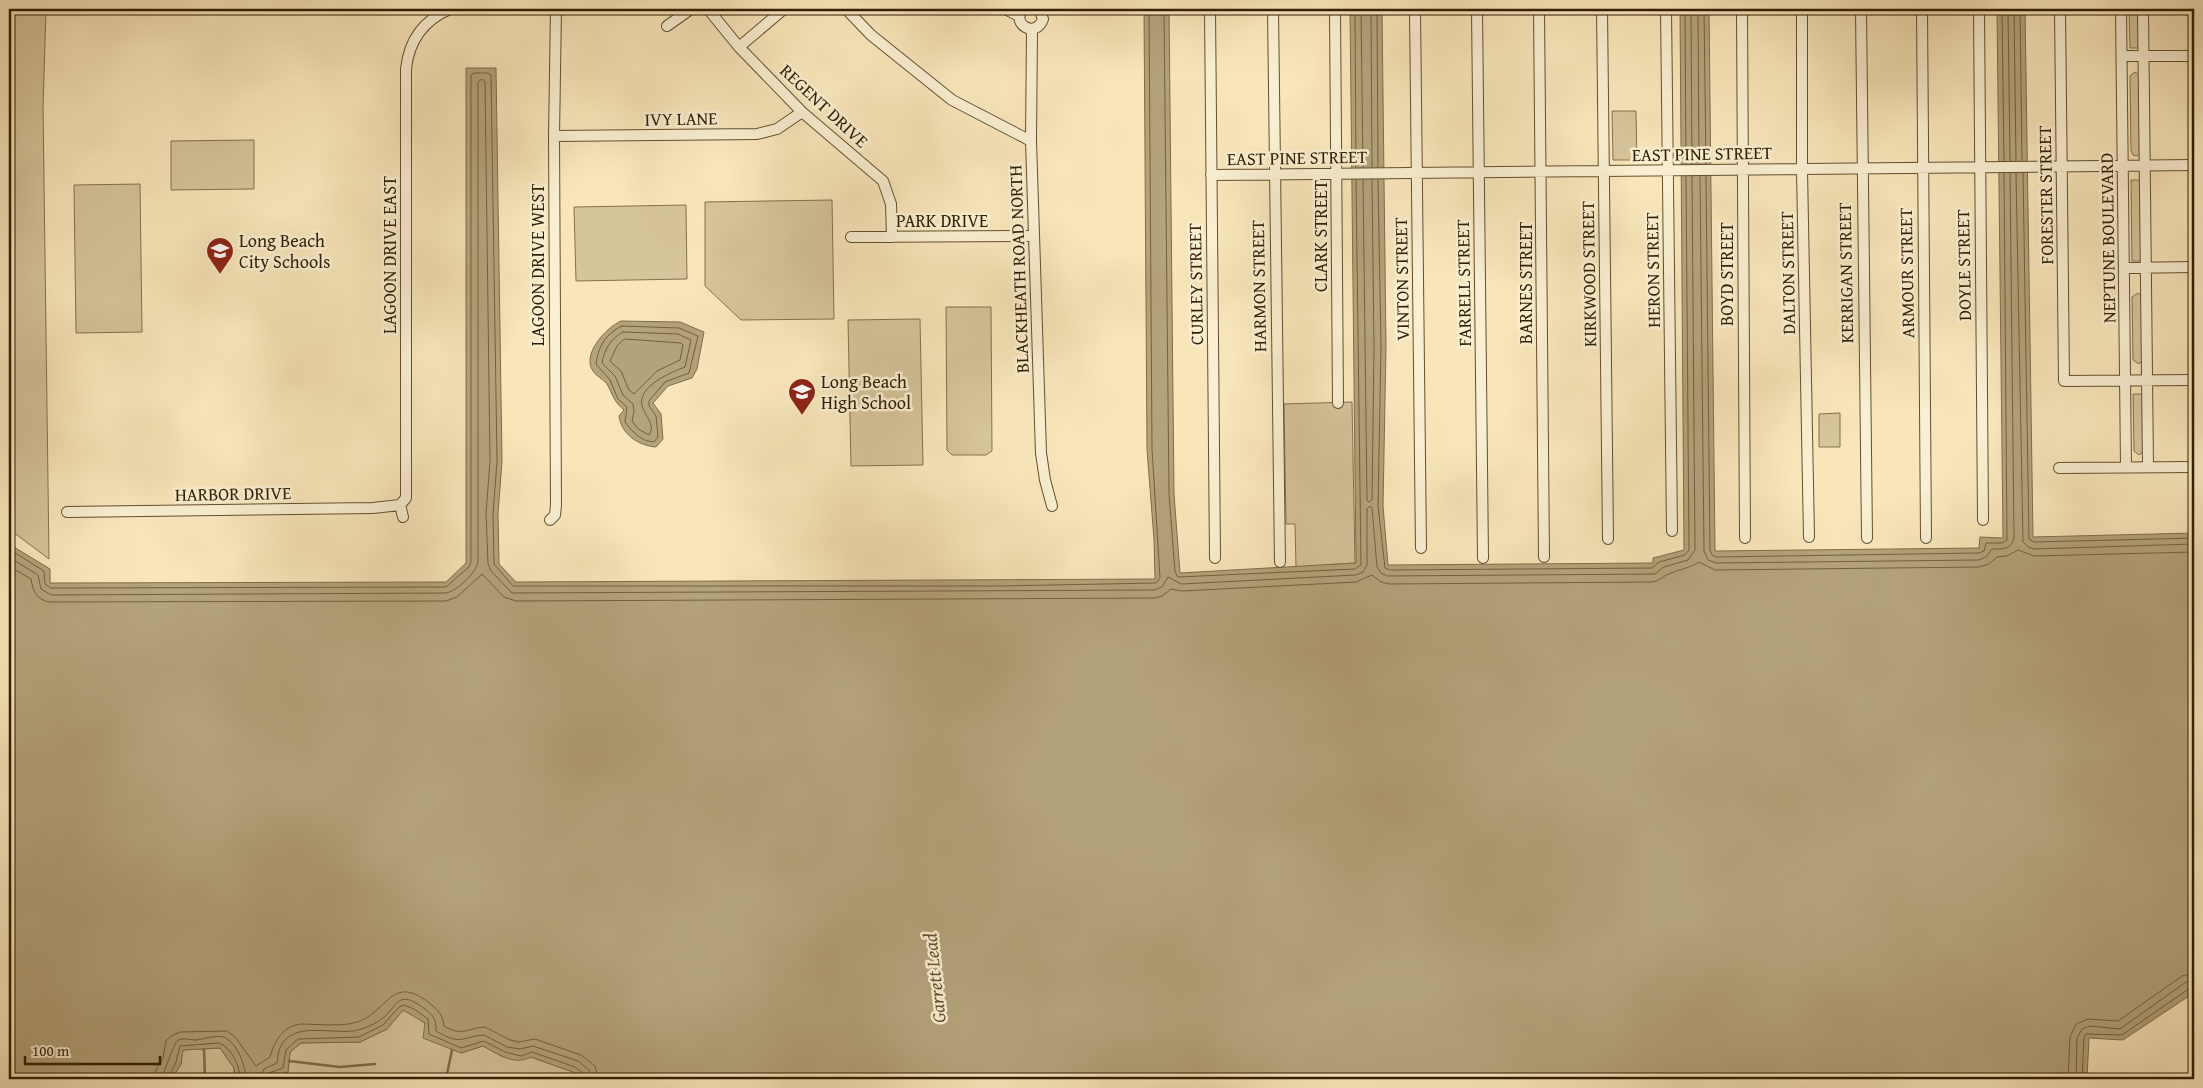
<svg xmlns="http://www.w3.org/2000/svg" width="2203" height="1088" font-family="'Gentium Book Plus',serif">
<style>
.green{fill:#d6c49b;stroke:#84704e}
.water{fill:#b4a27b;stroke:#806d4a}
.lines{fill:none;stroke-linecap:round;stroke-linejoin:round}
.shore{stroke:#72603e;stroke-width:1}
.stream{stroke:#806d4a;stroke-width:2.5}
.minor-casing{stroke:#634f2f;stroke-width:12}
.minor{stroke:#faefd2;stroke-width:10}
.labels{text-anchor:middle;stroke-width:5;stroke-linejoin:round;paint-order:stroke}
.street-label{font-size:18px;fill:#311d01;stroke:#faefd2}
.poi-label{font-size:18px;fill:#311d01;stroke:#faefd2;text-anchor:start}
.water-label{font-size:19px;font-style:italic;fill:#655232;stroke:#faefd2}
</style>
<rect width="100%" height="100%" fill="#f8e6ba"/>
<filter id="stains"><feTurbulence type="fractalNoise" baseFrequency=".004" numOctaves="4"/><feColorMatrix values="0 0 0 0 .2 0 0 0 0 .09 0 0 0 0 .02 0 0 0 .5 -.17"/></filter>
<radialGradient id="worn" r=".72"><stop offset=".6" stop-color="#630" stop-opacity="0"/><stop offset="1" stop-color="#630" stop-opacity=".3"/></radialGradient>
<path class="green" d="M9,9H46L43,106L49,559L9,529Z
M2129,9H2140L2141,48H2130Z
M2135,72L2141,76L2140,154L2137,156L2133,155L2131,151L2130,76Z
M1612,111H1636L1637,160H1613Z
M254,140V189L171,190V141Z
M2131,180H2142L2143,261H2132Z
M140,184L142,332L76,333L74,185Z
M832,200L834,319L741,320L705,286V202Z
M686,205L687,279L576,281L574,207Z
M2138,293L2143,297V359L2139,364L2133,360L2132,297Z
M946,307H991L992,451L986,455H952L947,450Z
M920,319L923,465L851,466L848,320Z
M2133,394H2144V451L2139,455L2134,451Z
M1352,402L1355,563L1296,567L1295,524H1286L1284,404Z
M1840,413V447H1819V414Z
M403,1010L412,1013L461,1053L483,1046L503,1057H531L573,1072L583,1079H265L288,1072L290,1052L301,1043L360,1042L387,1029Z
M220,1048L234,1068L235,1079H172L181,1064L182,1050Z"/>
<path class="water" d="M1144,9H1169L1174,494L1180,573L1356,563L1350,9H1382L1386,347L1383,506L1388,565L1653,563V558L1684,550L1680,9H1709L1715,551L1979,548L1980,537L2003,538L1997,9H2025L2033,537L2194,533V989L2189,996L2123,1040L2089,1038L2087,1079H583L573,1072L531,1057C514,1066 498,1054 483,1046L461,1053L423,1038L425,1023L403,1010L387,1029L360,1042L301,1043L290,1052L288,1072L265,1079H235L234,1068L220,1048L183,1050L181,1064L172,1079H9V544L50,569V583L446,582L466,563V68H496L502,461L498,514L499,564L516,582L1155,579L1154,539L1147,450Z
M621,321L680,322L704,332L697,369L692,378L668,386L653,403L661,414L663,439L656,447C639,446 621,434 619,416L624,410C614,402 613,395 607,384C603,379 596,376 593,371C581,354 607,327 621,321Z"/>
<g class="lines">
<path class="shore" d="M1164,9L1169,494L1175,572L1178,577L1355,569L1361,565L1356,180
M1355,9L1356,167
M1361,9L1363,167
M1371,9L1372,167
M1377,9L1378,167
M1685,9L1686,164
M1691,9L1692,164
M1698,9L1699,164
M1704,9L1706,164
M2002,9L2004,161
M2008,9L2010,161
M2014,9L2016,161
M2020,9L2022,160
M2016,173L2023,542L2028,547L2034,549L2194,544
M2023,173L2029,539L2034,542L2194,538
M1700,176L1704,551L1708,560L1716,563L1979,560L1986,557L1992,549C2003,549 2012,550 2014,537L2010,173
M1706,176L1710,550L1712,555L1716,557L1979,553L1984,551L1986,543H2002L2007,540L2004,173
M1363,180L1367,500L1369,502L1372,500L1374,347L1372,180
M1378,180L1381,347L1378,506L1385,568L1390,570L1652,568L1659,562L1685,555L1689,550L1686,176
M622,326L679,328L698,336L689,373L665,382L649,401V406L656,416L658,437L654,442C640,441 633,432 625,422L627,407L618,399L610,380L596,364C598,347 606,333 622,326Z
M623,332L678,334L691,340L685,367C672,372 637,386 642,406C645,416 656,424 649,435L638,429L632,421L634,411L633,404L623,395L615,376L602,363C604,350 611,338 623,332Z
M625,339L681,343L683,345L680,360L657,371L634,394L629,390L621,371L610,361L617,346Z
M9,549L44,571L45,584L51,588L446,587L469,567L471,562V75L474,73H488L491,75L497,461L493,514L494,564L513,586H1000L1156,583L1160,578L1152,449L1149,9
M9,557L38,575L41,589L51,595L446,593C457,591 476,573 478,562V82L482,79L485,82L490,461L486,513L488,564L491,571L512,593L1154,590L1162,587L1168,577L1181,584L1356,575L1363,572L1367,565V509L1370,506L1372,508L1377,567L1381,573L1387,576L1655,574L1664,567L1688,560L1695,550L1692,176
M9,566L31,579C33,592 37,600 50,602L446,601L457,597L482,574L504,597L516,601L1155,598L1162,596L1171,589L1182,591L1356,582L1372,575L1381,582L1389,584L1652,582C1660,581 1664,575 1671,573C1681,569 1690,568 1699,562L1715,570L1979,567L1989,564L1997,557L2007,556L2018,550L2034,556L2194,552
M154,1079L156,1070L163,1058L166,1041L171,1036L180,1032L227,1031L235,1037L256,1066L270,1057C274,1042 282,1027 300,1024C315,1024 343,1027 357,1022C388,1012 391,974 428,1002C437,1009 443,1014 444,1026C462,1037 467,1028 485,1027L510,1040L519,1042L535,1039L581,1055L595,1066L599,1079
M162,1079C162,1076 175,1042 177,1041C183,1037 190,1040 196,1040C204,1039 215,1035 223,1037C237,1041 246,1067 246,1079
M168,1079L176,1062L180,1046L219,1043C232,1048 240,1066 240,1079
M260,1079L264,1069L277,1063C278,1058 278,1052 280,1048C292,1019 335,1036 358,1030C364,1029 374,1024 379,1021C399,1007 396,987 425,1009C434,1016 436,1019 436,1031C462,1046 460,1037 484,1035L507,1047L520,1049L533,1046L578,1061L589,1070L592,1079
M266,1079L269,1073L283,1068L286,1050L298,1039L359,1037L383,1025L399,1007L404,1005L414,1009L428,1019L429,1034L461,1048L484,1041L505,1052L521,1056L532,1052L575,1067L584,1074L585,1079
M2068,1079L2070,1037L2076,1024L2088,1019L2118,1021L2182,976L2194,973
M2076,1079L2077,1038L2082,1029L2090,1026L2120,1029L2186,982L2194,981
M2082,1079L2084,1038L2086,1034L2122,1035L2190,988L2194,987"/>
<path class="stream" d="M204,1050L205,1079
M289,1061L340,1067L375,1064
M446,1079L452,1050"/>
<defs>
<path id="minor" d="M708,9L739,47L802,112L883,181L891,204L892,237
M846,9L871,35L952,100L1031,141
M1005,9L1019,16
M1023,9C1010,24 1036,39 1043,19L1039,9
M1210,9L1215,558
M1273,9L1280,562
M1335,9L1338,403
M1415,9L1421,548
M1477,9L1483,558
M1539,9L1544,557
M1602,9L1608,539
M1666,9L1672,531
M1742,9L1745,538
M1802,9V170L1809,537
M1861,9L1867,538
M1922,9L1926,538
M1979,9L1983,520
M2060,9L2064,381L2194,380
M2121,9L2126,467
M2143,9L2148,467
M667,26L691,9
M1032,29L1031,141L1041,453L1045,480L1052,506
M739,47L784,9
M2122,56H2194
M554,136L757,134L777,129L802,112
M1211,175L2194,165
M851,237L1034,236
M2124,268L2194,267
M2059,468L2194,467
M67,512L373,508L400,505
M403,517L400,505L406,498V69C409,40 424,20 450,9
M550,520L555,515L556,505L554,136L556,9"/>
</defs>
<use href="#minor" class="minor-casing"/>
<use href="#minor" class="minor"/>
</g>
<defs>
<symbol id="school-pin" viewBox="-11 -11 22 30"><path d="M0 17L-7.5 6A9.5 9.5 0 1 1 7.5 6Z" fill="#8f2418" stroke="#faefd2"/><path d="M0-5L7-2L0 1L-7-2ZM-4 1L0 2.5L4 1V4Q0 6-4 4Z" fill="#fff"/></symbol>
</defs>
<g fill-rule="evenodd">
<use href="#school-pin" x="204" y="235" width="32" height="43"/>
<use href="#school-pin" x="786" y="376" width="32" height="43"/>
</g>
<g class="labels">
<g class="street-label">
<text transform="translate(824 106) rotate(43)" y="6">REGENT DRIVE</text>
<text transform="translate(681 119) rotate(-1)" y="6">IVY LANE</text>
<text transform="translate(1702 154) rotate(-1)" y="6">EAST PINE STREET</text>
<text transform="translate(1297 158) rotate(-1)" y="6">EAST PINE STREET</text>
<text transform="translate(2046 195) rotate(-91)" y="6">FORESTER STREET</text>
<text x="942" y="227">PARK DRIVE</text>
<text transform="translate(1321 236) rotate(-90)" y="6">CLARK STREET</text>
<text transform="translate(2108 238) rotate(-91)" y="6">NEPTUNE BOULEVARD</text>
<text transform="translate(390 255) rotate(-90)" y="6">LAGOON DRIVE EAST</text>
<text transform="translate(538 265) rotate(-90)" y="6">LAGOON DRIVE WEST</text>
<text transform="translate(1964 265) rotate(-91)" y="6">DOYLE STREET</text>
<text transform="translate(1019 269) rotate(-92)" y="6">BLACKHEATH ROAD NORTH</text>
<text transform="translate(1653 270) rotate(-91)" y="6">HERON STREET</text>
<text transform="translate(1788 273) rotate(-91)" y="6">DALTON STREET</text>
<text transform="translate(1846 273) rotate(-91)" y="6">KERRIGAN STREET</text>
<text transform="translate(1907 273) rotate(-91)" y="6">ARMOUR STREET</text>
<text transform="translate(1589 274) rotate(-91)" y="6">KIRKWOOD STREET</text>
<text transform="translate(1727 274) rotate(-90)" y="6">BOYD STREET</text>
<text transform="translate(1402 279) rotate(-91)" y="6">VINTON STREET</text>
<text transform="translate(1464 283) rotate(-91)" y="6">FARRELL STREET</text>
<text transform="translate(1526 283) rotate(-90)" y="6">BARNES STREET</text>
<text transform="translate(1196 284) rotate(-91)" y="6">CURLEY STREET</text>
<text transform="translate(1259 286) rotate(-91)" y="6">HARMON STREET</text>
<text transform="translate(233 494) rotate(-1)" y="6">HARBOR DRIVE</text>
</g>
<g class="poi-label">
<text x="239" y="247">Long Beach<tspan x="239" dy="21">City Schools</tspan></text>
<text x="821" y="388">Long Beach<tspan x="821" dy="21">High School</tspan></text>
</g>
<g class="water-label">
<text transform="translate(934 978) rotate(-96)" y="7">Garrett Lead</text>
</g>
</g>
<rect width="2203" height="1088" fill="none" stroke="#f8e6ba" stroke-width="30"/>
<rect x="10" y="10" width="2183" height="1068" fill="none" stroke="#311d01" stroke-width="2.5"/>
<rect x="15" y="15" width="2173" height="1058" fill="none" stroke="#311d01"/>
<path d="M25 1056v8h135v-8" fill="none" stroke="#311d01" stroke-width="2.5"/>
<text x="32" y="1056" font-size="15" fill="#311d01" stroke="#faefd2" stroke-width="4" paint-order="stroke">100 m</text>
<rect width="100%" height="100%" filter="url(#stains)"/>
<rect width="100%" height="100%" fill="url(#worn)"/>
</svg>
